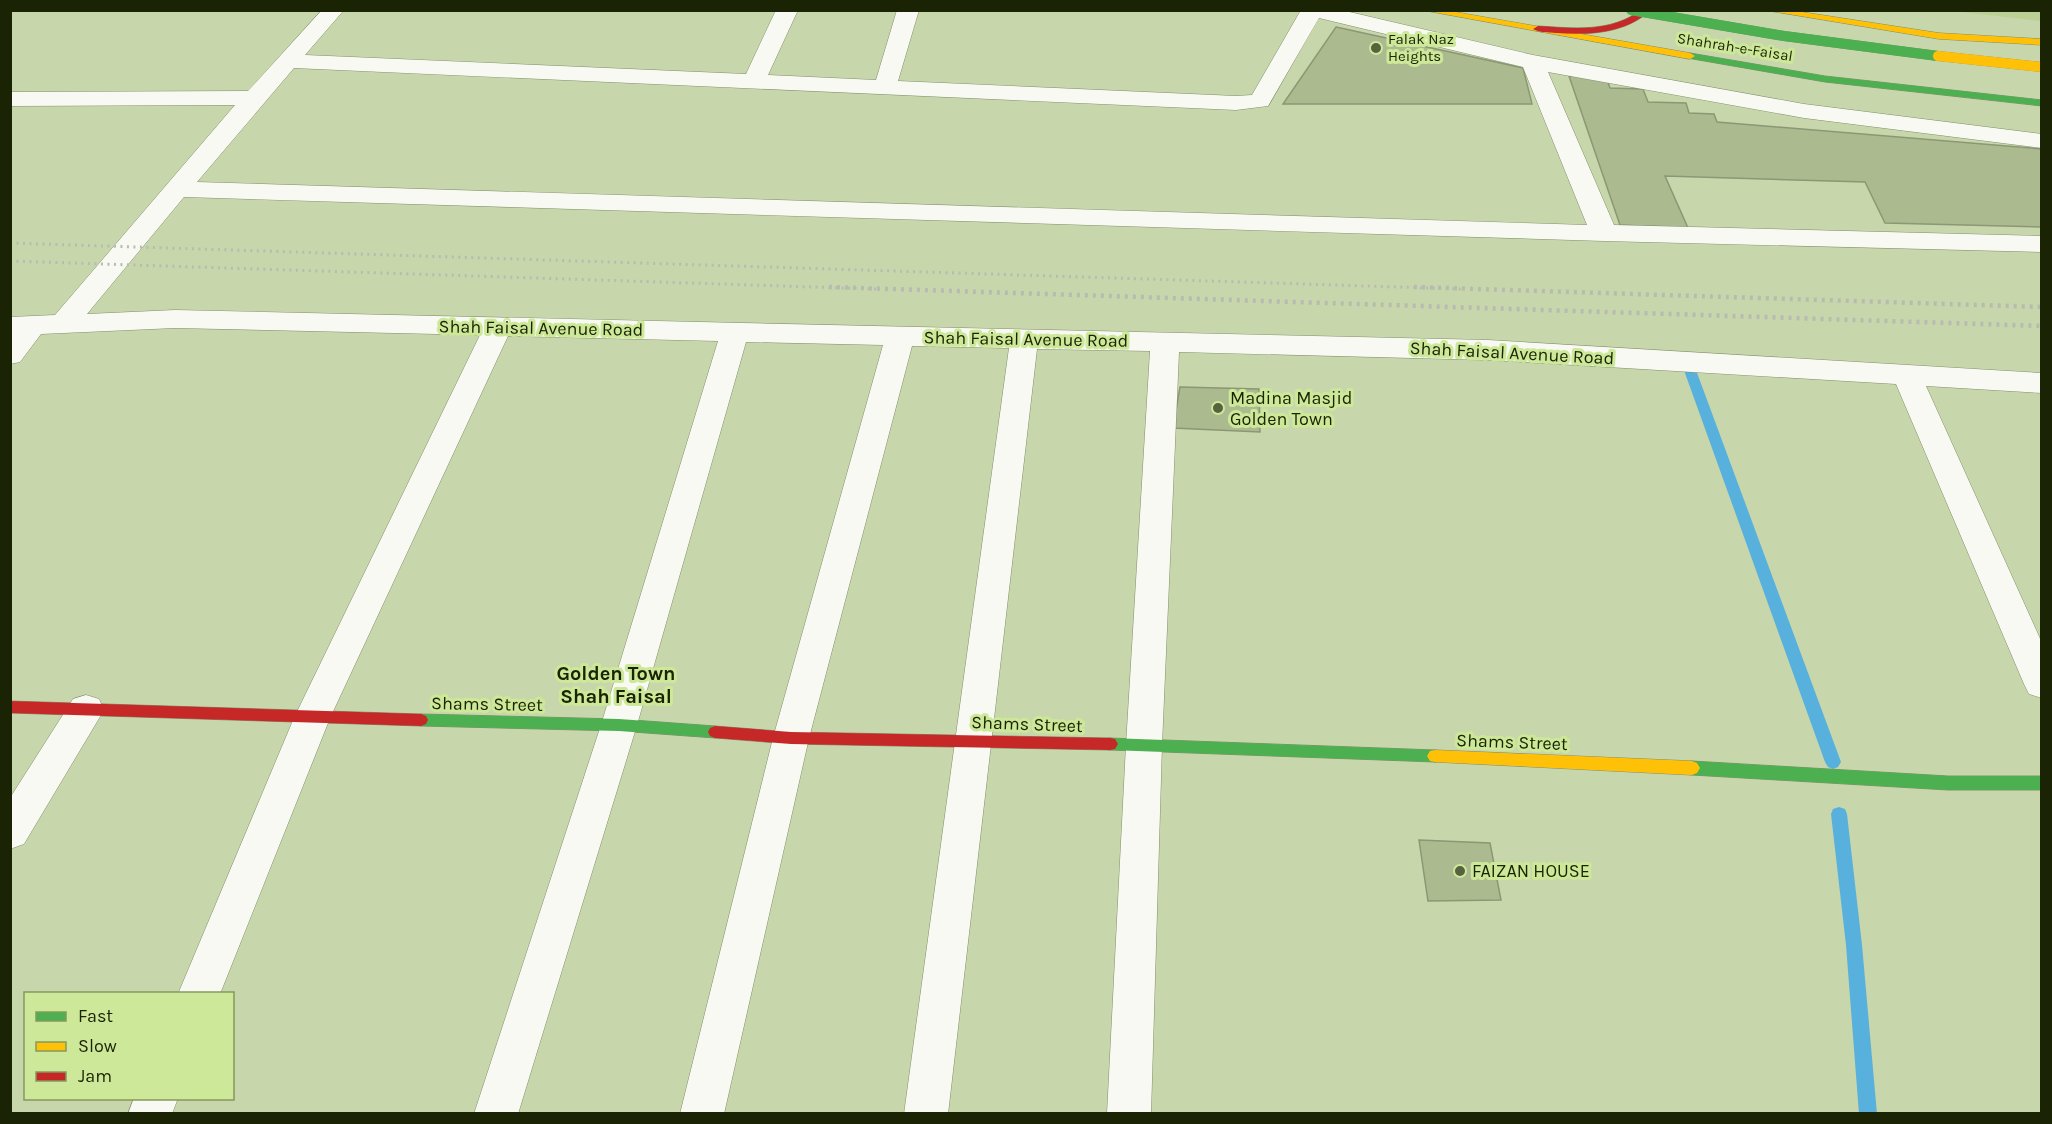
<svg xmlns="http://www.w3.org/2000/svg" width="2052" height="1124" font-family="Karla,sans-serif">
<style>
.green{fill:#bbd095}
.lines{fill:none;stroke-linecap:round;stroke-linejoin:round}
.stream{fill:#58b1dc;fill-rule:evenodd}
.building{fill:#acba8f;stroke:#8c9775;stroke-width:1.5}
.street-casing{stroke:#838e6c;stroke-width:1}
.fast-casing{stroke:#838e6c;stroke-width:1}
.slow-casing{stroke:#838e6c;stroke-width:1}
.jam-casing{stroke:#838e6c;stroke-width:1}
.street{fill:#f7f9f2;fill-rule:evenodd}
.fast{fill:#4caf50;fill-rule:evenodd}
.slow{fill:#ffc107;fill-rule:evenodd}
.jam{fill:#c62828;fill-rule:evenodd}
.rail-far1{stroke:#b8bcb0;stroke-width:3;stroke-dasharray:2 4.5;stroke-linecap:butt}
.rail{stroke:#b8bcb0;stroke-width:4.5;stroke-dasharray:3 5;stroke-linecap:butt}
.fast-bridge-casing{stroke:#838e6c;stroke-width:10;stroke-linecap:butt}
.slow-bridge-casing{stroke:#838e6c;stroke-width:10;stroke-linecap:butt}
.fast-bridge{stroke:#4caf50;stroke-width:10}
.slow-bridge{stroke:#ffc107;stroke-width:10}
.poi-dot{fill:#57623e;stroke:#cde899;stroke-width:2}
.labels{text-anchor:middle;stroke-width:6;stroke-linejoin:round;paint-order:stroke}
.far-poi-label{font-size:15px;fill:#1a2304;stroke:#cde899;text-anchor:start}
.far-street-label{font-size:15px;fill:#1a2304;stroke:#cde899}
.street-label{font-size:18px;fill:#1a2304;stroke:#cde899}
.poi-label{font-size:18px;fill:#1a2304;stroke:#cde899;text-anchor:start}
.neighbourhood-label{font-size:20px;font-weight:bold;fill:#1a2304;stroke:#cde899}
</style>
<rect width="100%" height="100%" fill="#c7d6ab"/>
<path class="green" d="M1953,11H2041V21Z"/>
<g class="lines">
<path class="stream" d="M1687,358L1693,362L1841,762L1838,767L1833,769L1828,767L1825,762L1681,362Z
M1839,807L1845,809L1847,814L1862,945L1877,1114H1859L1846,945L1831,814L1833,809Z"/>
</g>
<path class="building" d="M1336,27L1523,68L1532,104H1283Z
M1569,76L1606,77L1610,88L1643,89L1648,102L1686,103L1689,113L1714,114L1717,122L2042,149V227L1885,223L1865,182L1665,176L1688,228L1620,225Z
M1180,387L1259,389L1260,432L1173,428Z
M1419,840L1490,843L1501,900L1428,901Z"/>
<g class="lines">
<defs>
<path id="street" d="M322,10H344L305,55L746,74L776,10H798L768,75L876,80L897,10H919L898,81L1236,96L1252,95L1301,10H1341L1533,55L1804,104L2042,134V148L1804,118L1548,72L1614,225L2042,236V252L1604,241L184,197L87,314L175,310L1488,340L2042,373V393L1926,386L2042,643V698L2029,694L2024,684L1896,384L1488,360L1179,352L1162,745L1151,1114H1107L1126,745L1150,351L1037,349L948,1114H904L1009,348L912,346L809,738L724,1114H680L773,738L883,345L746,342L637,725L518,1114H474L601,725L718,341L508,336L330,718L220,994H178L294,718L480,335L175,328L41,334L20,362L10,364V317L55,315L235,105L10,106V92L248,91ZM1319,18L1523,67L1587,225L197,182L294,68L1236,110L1268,106Z
M86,695L99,699L104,710L24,844L10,849V798L73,699Z
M134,1098H178L172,1114H128Z"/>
<path id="fast" d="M1690,53L1825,76L2042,100V106L1825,82L1687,58V54Z
M421,714L619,719L715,726L720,728L722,732L720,736L715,738L619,731L421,726L416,724L414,720L416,716Z
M1110,738L1435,750L1440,751L1443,756L1440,761L1435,762L1110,750L1105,749L1102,744L1105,739Z
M1692,761L1948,776H2042V790H1948L1692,775L1687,773L1684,768L1687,763Z"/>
<path id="slow" d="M1422,10H1444L1690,53L1695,56L1690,59Z
M1764,10H1789L1939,33L2042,39V45L1939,39Z
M1435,750L1692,761L1697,763L1700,768L1697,773L1692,775L1435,762L1430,761L1427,756L1430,751Z"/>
<path id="jam" d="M1641,10H1651C1625,34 1589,35 1556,33C1548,32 1540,33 1533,29L1538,26C1574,28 1610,33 1641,10Z
M10,701L421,714L426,716L428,720L426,724L421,726L10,713Z
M715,726L791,732L1110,738L1115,739L1118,744L1115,749L1110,750L791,744L715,738L710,736L708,732L710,728Z"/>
</defs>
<use href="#street" class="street-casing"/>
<use href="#fast" class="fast-casing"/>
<use href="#slow" class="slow-casing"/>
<use href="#jam" class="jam-casing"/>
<use href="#street" class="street"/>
<use href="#fast" class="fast"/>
<use href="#slow" class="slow"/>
<use href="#jam" class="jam"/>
<path class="rail-far1" d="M10,243L1461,289
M10,261L876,289"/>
<path class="rail" d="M829,287L2042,326
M1414,287L2042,307"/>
<defs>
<path id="fast-bridge" d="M1631,10L1784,36L1938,56"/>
<path id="slow-bridge" d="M1938,56L2042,67"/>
</defs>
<use href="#fast-bridge" class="fast-bridge-casing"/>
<use href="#slow-bridge" class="slow-bridge-casing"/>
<use href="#fast-bridge" class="fast-bridge"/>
<use href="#slow-bridge" class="slow-bridge"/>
</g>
<g class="poi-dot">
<circle cx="1376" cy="48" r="6"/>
<circle cx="1218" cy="408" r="6"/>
<circle cx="1460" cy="871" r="6"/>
</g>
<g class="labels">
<g class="far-poi-label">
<text x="1388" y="44">Falak Naz<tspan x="1388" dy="17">Heights</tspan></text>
</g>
<g class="far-street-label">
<text transform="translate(1735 47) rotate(9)" y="5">Shahrah-e-Faisal</text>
</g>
<g class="street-label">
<text transform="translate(541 328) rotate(1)" y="6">Shah Faisal Avenue Road</text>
<text transform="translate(1026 339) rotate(1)" y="6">Shah Faisal Avenue Road</text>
<text transform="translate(1512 353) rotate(3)" y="6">Shah Faisal Avenue Road</text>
<text transform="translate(487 704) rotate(1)" y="6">Shams Street</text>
<text transform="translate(1027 724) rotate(2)" y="6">Shams Street</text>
<text transform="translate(1512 742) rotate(2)" y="6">Shams Street</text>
</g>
<g class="poi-label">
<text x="1230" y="404">Madina Masjid<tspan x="1230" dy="21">Golden Town</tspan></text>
<text x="1472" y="877">FAIZAN HOUSE</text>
</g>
<g class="neighbourhood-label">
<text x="616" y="680">Golden Town<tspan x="616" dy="23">Shah Faisal</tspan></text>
</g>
</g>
<rect width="2052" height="1124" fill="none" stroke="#1a2304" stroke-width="24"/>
<rect x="24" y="992" width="210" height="108" fill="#cde899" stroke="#85995d" stroke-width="1.5"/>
<rect x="36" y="1012" width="30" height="9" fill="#4caf50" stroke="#85995d" stroke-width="1.5"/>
<text x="78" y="1022" font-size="18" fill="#1a2304">Fast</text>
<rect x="36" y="1042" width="30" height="9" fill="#ffc107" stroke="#85995d" stroke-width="1.5"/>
<text x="78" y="1052" font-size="18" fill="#1a2304">Slow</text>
<rect x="36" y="1072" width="30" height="9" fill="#c62828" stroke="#85995d" stroke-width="1.5"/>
<text x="78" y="1082" font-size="18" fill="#1a2304">Jam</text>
</svg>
